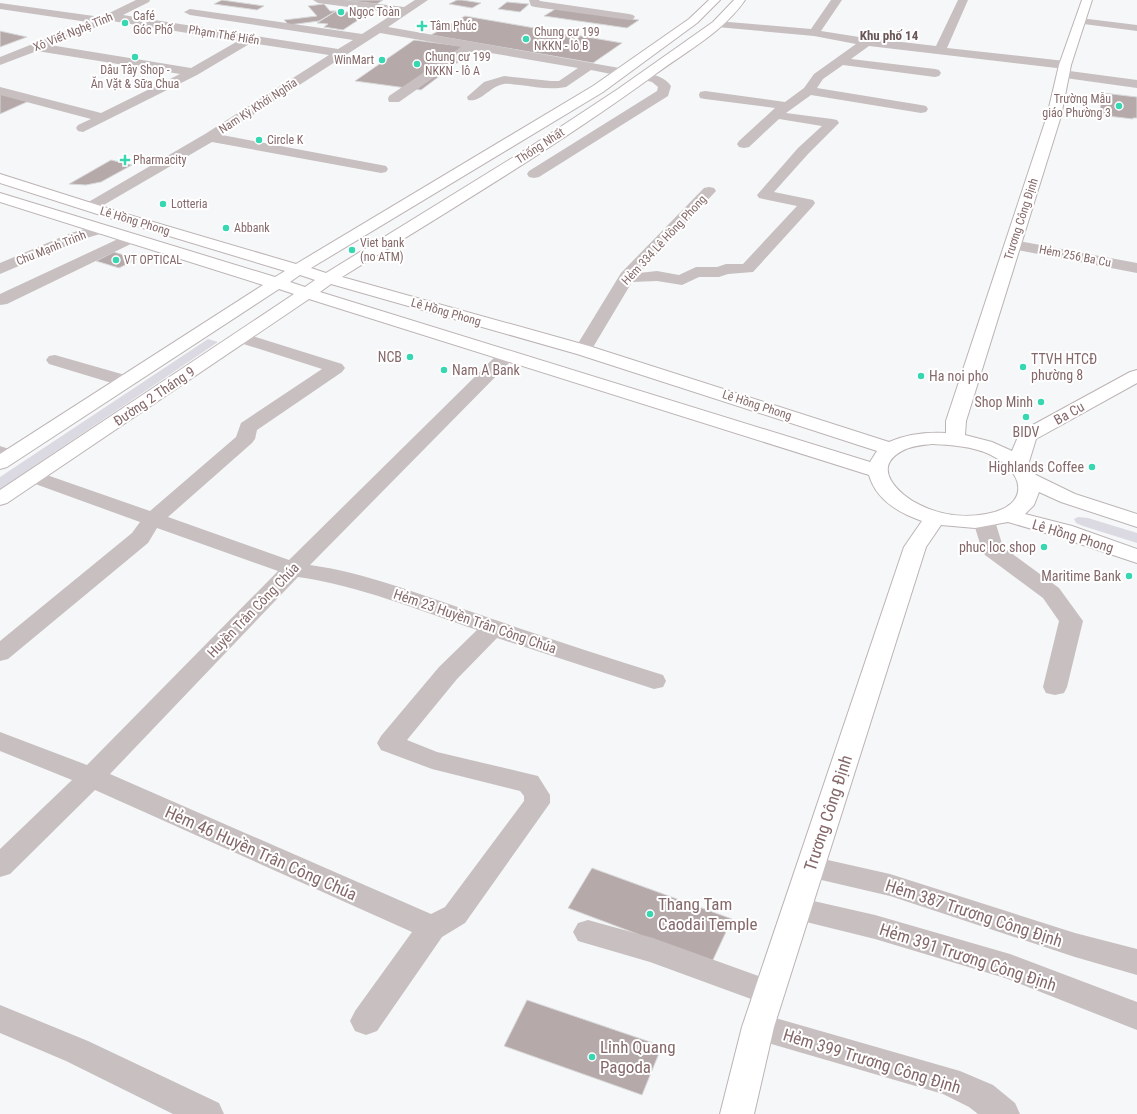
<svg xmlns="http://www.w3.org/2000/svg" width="1137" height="1114" font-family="'Roboto Condensed',sans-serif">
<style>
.green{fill:#dbdae2}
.building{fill:#b6a9aa;stroke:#d8d9da}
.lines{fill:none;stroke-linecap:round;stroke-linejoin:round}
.major-casing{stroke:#bcb3b4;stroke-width:2}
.minor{fill:#c7bfc0;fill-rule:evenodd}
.major{fill:#fff;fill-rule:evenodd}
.poi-dot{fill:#37d7b1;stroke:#fff;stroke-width:1.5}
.labels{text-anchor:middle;stroke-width:4;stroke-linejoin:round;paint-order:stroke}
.far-poi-label{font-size:12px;fill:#85696a;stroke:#fff;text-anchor:start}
.far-street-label{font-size:12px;fill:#85696a;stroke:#fff}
.far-neighbourhood-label{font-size:13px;font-weight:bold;fill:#6a5757;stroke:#fff}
.poi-label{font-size:14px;fill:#85696a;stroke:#fff;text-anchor:end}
.street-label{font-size:14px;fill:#85696a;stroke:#fff}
.near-street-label{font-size:17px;fill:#85696a;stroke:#fff}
.near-poi-label{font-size:17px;fill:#85696a;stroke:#fff;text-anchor:start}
</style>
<rect width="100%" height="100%" fill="#f6f7f8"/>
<path class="green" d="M208,339L218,342L0,489V477Z
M1078,517L1088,518L1137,533V543L1083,526L1076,523L1074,519Z"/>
<path class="building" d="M222,0L264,6L257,10L214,4Z
M341,0H383L377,4Z
M457,0H462L481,3L472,8L449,4Z
M507,2L529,4L520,12L498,9Z
M324,4L330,11H336L319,21L289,25L284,20L317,16L308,6Z
M354,8L372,11L343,30L324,27L328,24L317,23L336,11L348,12Z
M557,8L639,20L627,28L544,16Z
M465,16L622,43L593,63L431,35Z
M0,31L27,37L0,47Z
M414,40L477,48L421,90L355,81Z
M1103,93L1137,97V118H1133V119L1099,115Z
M0,94L29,101L0,114Z
M111,160L132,165L101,182L86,185L69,184Z
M114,252L137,259L119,268L96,261Z
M592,868L732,919L712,962L568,908Z
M527,1000L662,1046L642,1095L504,1046Z"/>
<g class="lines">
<defs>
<path id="major" d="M709,0H720L697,23L603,92L311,268L326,273L530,147L618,89L713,22L734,0H745C724,31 687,51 657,73C556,147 448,211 342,277L589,346L889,442C907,434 927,432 946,433V421L1047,116L1059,65L1082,0H1092L1071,65L1061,116L966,421L965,435L992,442L1012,451L1020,432L1130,372L1137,370V383L1036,439L1028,465L1036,475L1075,494L1137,514V527L1061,502L1039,492L1034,505L1025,514L1072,526L1137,549V563L1056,536L1008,522L975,528L941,525L926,547L774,1027L754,1114H720L742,1027L904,547L922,521C899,513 876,500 869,475L309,299L7,503L0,505V490L294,294L279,289L7,467L0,469V454L263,285L0,202V193L275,277L285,271L116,220L0,183V174L126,214L296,264L593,86L689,19ZM300,275L315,280L305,287L290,282ZM331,284L577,354L877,451L870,462L320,292ZM932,444C951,445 971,446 989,454C1025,471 1032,506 986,514C964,518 940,515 920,505C899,495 870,468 902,451C911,446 922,445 932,444Z"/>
</defs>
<use href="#major" class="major-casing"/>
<path class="minor" d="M136,0H150L149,2L123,15L338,49L353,40L190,15L184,12L190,9L362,34L395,13L318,3L313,0H344L404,7L415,0H428L388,27L625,69L627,72L625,75L621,76L591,70L566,87C551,90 535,87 520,85C515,85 509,83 504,84C490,86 481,103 468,100L467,97L484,82L504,76L551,81H559L578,68L473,50L399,102H389L388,99L389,96L461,47L380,33L222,135L381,165L386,166L388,169L386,172L381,173L212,142L95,210L90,212L85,210L82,207L85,204L205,134L329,55L251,43L197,75L83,132L78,131L76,128L78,125L91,119L0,95V87L101,113L180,74L37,51L0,65V57L88,22L0,9V3L101,17ZM112,21L238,41L191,68L50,45Z
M529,0H539L540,1L629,14L633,15L635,17L633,19L629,20L535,7L531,6Z
M831,0H842L821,31L859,37L936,46L958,0H968L947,48L1065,61L1069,62L1071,65L1069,68L1065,69L869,46L851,59L935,69L939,70L941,73L939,76L935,77L843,65L823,79L817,88L921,105L926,106L928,109L926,112L921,113L811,95L786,113L832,119L837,120L839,123L808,154L774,192L813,200L815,203L813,206L753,272L728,274L719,277H699L682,285L657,281L632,282L589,354L583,355L577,354L574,350L621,273L704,188L709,187L714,188L716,191L639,273L657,271L679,275L696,267H717L726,264H743L797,206L759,198L757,195L798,148L822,126L779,119L749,147L744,148L739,147L737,144L739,141L775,108L705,99L700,98L699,95L700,92L705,91L785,102L804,88L814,74L856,44L814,36L717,27L713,26L711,24L713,22L717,21L811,29Z
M1080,18L1137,25V31L1076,23L1074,21L1076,19Z
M1062,70L1137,80V88L1058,77L1056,74L1058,71Z
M644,72C655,75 665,77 671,86L668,96L539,177L534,178L529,177L527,174L529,171L657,91L658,87L652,82L640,79L638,76L640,73Z
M102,224L107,226L110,229L107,232L83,239L0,274V263L71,233Z
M131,233L137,235L139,238L137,241L7,304L0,305V294Z
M1013,240L1137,263V273L1007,248L1005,245L1007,242Z
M240,332L342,364L345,368L342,372L257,430L255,439L252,443L168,517L289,560L501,351L507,350L513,351L516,355L513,359L310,565C367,573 421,595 475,613C538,635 600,655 663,675L666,681L663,687L654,689L497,638L457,679L407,740L437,752L538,776L550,795V803L465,923L442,937L377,1031L366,1035L355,1031L350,1021L355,1011L412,932L95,790L10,874L0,877V849L72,780L0,751V732L87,765L278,571L157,528L148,543L8,659L0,661V641L132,533L140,522L27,481L24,477L27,473L34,471L41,473L150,511L236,437L241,423L322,369L234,341L231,337L234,333ZM298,577C360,586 418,610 477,630L439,667L381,736L377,743L381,750L432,769L520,791L524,796V801L445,907L431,914L110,774Z
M55,355L132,377L134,381L132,385L125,387L49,364L46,360L49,356Z
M0,446L18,452L21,456L18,460L11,462L0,459Z
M984,515L992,516L995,521L1003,547L1059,588L1083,621L1067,687L1064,693L1055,695L1046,693L1043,687L1059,621L1043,598L985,555L982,550L973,521L976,516Z
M810,856L890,874L1075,933L1137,949V975L1075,957L890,896L800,875L796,867L800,859Z
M796,897L875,915L1010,954L1137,1002V1030L1005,978L875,939L786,917L782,909L786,901Z
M588,920L653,938L781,984L785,993L781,1002L770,1006L650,962L578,941L573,932L578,923Z
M0,1005L88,1041L219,1103L224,1114H173L66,1061L0,1033Z
M758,1013L960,1071L993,1085L1015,1103L1020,1114H978L969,1107L943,1094L747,1037L742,1027L747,1017Z"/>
<use href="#major" class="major"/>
</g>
<g class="poi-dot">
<circle cx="341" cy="12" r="4"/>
<circle cx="125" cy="23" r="4"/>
<path d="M420 20h4v4h4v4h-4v4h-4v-4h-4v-4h4z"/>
<circle cx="526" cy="39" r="4"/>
<circle cx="135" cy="57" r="4"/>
<circle cx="382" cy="60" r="4"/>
<circle cx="417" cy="64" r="4"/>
<circle cx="1119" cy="106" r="4"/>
<circle cx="259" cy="140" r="4"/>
<path d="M123 154h4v4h4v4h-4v4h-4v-4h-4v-4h4z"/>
<circle cx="163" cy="204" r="4"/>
<circle cx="226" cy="228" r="4"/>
<circle cx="352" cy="250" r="4"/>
<circle cx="116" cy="260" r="4"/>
<circle cx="410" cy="357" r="4"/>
<circle cx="1023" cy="367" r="4"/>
<circle cx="444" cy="370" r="4"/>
<circle cx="921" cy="376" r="4"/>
<circle cx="1041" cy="402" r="4"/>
<circle cx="1026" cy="417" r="4"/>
<circle cx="1092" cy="467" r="4"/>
<circle cx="1044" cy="547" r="4"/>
<circle cx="1129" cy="576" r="4"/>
<circle cx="650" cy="914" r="4"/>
<circle cx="592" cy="1057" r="4"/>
</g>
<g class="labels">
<g class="far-poi-label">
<text x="349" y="16">Ngọc Toàn</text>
<text x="133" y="20">Café<tspan x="133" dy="14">Góc Phố</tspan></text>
<text x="430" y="30">Tâm Phúc</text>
<text x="534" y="36">Chung cư 199<tspan x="534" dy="14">NKKN - lô B</tspan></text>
<text x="425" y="61">Chung cư 199<tspan x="425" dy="14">NKKN - lô A</tspan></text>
<text x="374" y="64" text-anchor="end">WinMart</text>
<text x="135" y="74" text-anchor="middle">Dâu Tây Shop -<tspan x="135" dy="14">Ăn Vặt &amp; Sữa Chua</tspan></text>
<text x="1111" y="103" text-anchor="end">Trường Mẫu<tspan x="1111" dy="14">giáo Phường 3</tspan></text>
<text x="267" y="144">Circle K</text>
<text x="133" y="164">Pharmacity</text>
<text x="171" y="208">Lotteria</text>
<text x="234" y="232">Abbank</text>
<text x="360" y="247">Viet bank<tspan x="360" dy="14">(no ATM)</tspan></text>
<text x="124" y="264">VT OPTICAL</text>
</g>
<g class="far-street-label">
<text transform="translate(73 32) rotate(-22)" y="4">Xô Viết Nghệ Tĩnh</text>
<text transform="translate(224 35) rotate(9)" y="4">Phạm Thế Hiển</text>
<text transform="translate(258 106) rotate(-33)" y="4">Nam Kỳ Khởi Nghĩa</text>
<text transform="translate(540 146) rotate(-33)" y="4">Thống Nhất</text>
<text transform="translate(1021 219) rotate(-72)" y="4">Trương Công Định</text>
<text transform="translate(135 221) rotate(17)" y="4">Lê Hồng Phong</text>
<text transform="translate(664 240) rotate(-47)" y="4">Hẻm 334 Lê Hồng Phong</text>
<text transform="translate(51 248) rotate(-22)" y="4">Chu Mạnh Trinh</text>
<text transform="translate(1075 256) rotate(11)" y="4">Hẻm 256 Ba Cu</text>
<text transform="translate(446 312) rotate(16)" y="4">Lê Hồng Phong</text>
<text transform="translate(757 405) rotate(18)" y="4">Lê Hồng Phong</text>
</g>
<g class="far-neighbourhood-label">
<text x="889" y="40">Khu phố 14</text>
</g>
<g class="poi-label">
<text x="402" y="362">NCB</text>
<text x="1031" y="364" text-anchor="start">TTVH HTCĐ<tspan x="1031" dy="16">phường 8</tspan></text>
<text x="452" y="375" text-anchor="start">Nam A Bank</text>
<text x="929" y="381" text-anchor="start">Ha noi pho</text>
<text x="1033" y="407">Shop Minh</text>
<text x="1026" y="437" text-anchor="middle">BIDV</text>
<text x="1084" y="472">Highlands Coffee</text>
<text x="1036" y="552">phuc loc shop</text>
<text x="1121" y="581">Maritime Bank</text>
</g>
<g class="street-label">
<text transform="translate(154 396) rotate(-34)" y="5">Đường 2 Tháng 9</text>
<text transform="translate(1069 413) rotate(-29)" y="5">Ba Cu</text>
<text transform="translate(1073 536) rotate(17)" y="5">Lê Hồng Phong</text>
<text transform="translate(253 610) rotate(-46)" y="5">Huyền Trân Công Chúa</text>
<text transform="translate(475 621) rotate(19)" y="5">Hẻm 23 Huyền Trân Công Chúa</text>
</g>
<g class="near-street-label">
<text transform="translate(828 813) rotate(-72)" y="6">Trương Công Định</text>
<text transform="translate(261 853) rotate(24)" y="6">Hẻm 46 Huyền Trân Công Chúa</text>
<text transform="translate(974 913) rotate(18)" y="6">Hẻm 387 Trương Công Định</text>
<text transform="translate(968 957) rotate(18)" y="6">Hẻm 391 Trương Công Định</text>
<text transform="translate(872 1061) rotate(17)" y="6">Hẻm 399 Trương Công Định</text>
</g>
<g class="near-poi-label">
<text x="658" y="910">Thang Tam<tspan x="658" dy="20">Caodai Temple</tspan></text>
<text x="600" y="1053">Linh Quang<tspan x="600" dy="20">Pagoda</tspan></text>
</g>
</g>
</svg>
